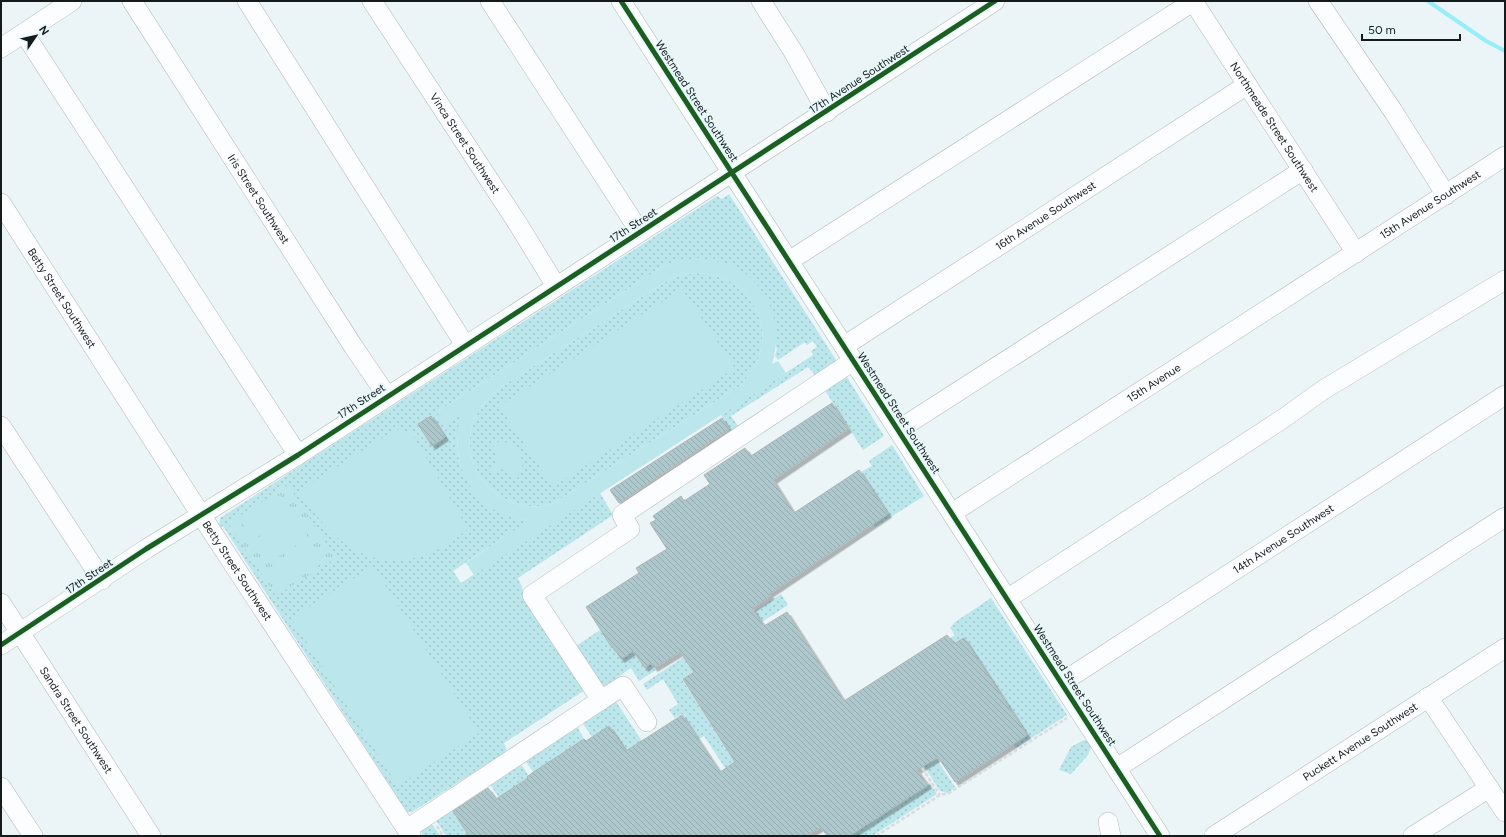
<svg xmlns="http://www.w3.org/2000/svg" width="1506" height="837" font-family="Figtree,sans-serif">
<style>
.grass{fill:url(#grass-dots)}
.park{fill:url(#park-tufts)}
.garden{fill:#bbe6ec;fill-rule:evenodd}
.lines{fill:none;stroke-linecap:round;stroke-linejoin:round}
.stream{stroke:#97eef9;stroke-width:4}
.building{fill:url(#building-back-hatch);stroke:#aeb5b7;filter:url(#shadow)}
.minor-casing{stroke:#b1b8b8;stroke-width:20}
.path{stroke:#dadcdc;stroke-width:2.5;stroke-dasharray:4 2;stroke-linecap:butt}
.minor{stroke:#fcfdfe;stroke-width:19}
.cycleway-casing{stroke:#e7f7fa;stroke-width:8}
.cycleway{stroke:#1b5e20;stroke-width:5}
.labels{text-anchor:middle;stroke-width:4;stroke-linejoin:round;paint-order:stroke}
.street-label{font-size:11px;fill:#151a1b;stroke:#e7f7fa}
</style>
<defs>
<pattern id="grass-dots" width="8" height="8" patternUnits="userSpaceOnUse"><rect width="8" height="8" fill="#bbe6ec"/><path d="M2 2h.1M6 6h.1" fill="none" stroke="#a0c5ca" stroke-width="1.8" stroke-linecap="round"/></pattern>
<pattern id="park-tufts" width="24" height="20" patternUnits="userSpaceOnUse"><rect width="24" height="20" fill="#bbe6ec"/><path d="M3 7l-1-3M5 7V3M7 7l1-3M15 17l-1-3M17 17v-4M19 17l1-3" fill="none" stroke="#a0c5ca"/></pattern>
<pattern id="building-back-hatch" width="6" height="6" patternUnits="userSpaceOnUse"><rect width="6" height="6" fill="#acc8cc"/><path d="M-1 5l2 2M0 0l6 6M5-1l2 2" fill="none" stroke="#93abaf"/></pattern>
<filter id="shadow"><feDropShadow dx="3.5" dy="3.5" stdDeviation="0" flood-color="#0004"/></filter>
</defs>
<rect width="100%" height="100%" fill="#ebf4f6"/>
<path class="grass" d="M729,194L838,363L815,375L808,367L731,416L738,426L737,432L732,434L721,415L813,355L811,351L817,347L813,341L807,345L805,342L778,360L775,356L777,349L756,285L676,261L662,267L437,412L462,413C445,467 475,510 529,521L453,571L461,583L600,493L613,515L518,578L523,590L566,651L588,688L504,743L507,751L412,812H407L223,526L219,528L220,518L717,196L722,199Z
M695,273C705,274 715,275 725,279C751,290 768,322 761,349C758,364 749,375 740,386L554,503C507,520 456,472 473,423C478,409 487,399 498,389L670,279L681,275Z
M845,374L884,436L863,450L824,389Z
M892,445L924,496L875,527L873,524L888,513L861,472L872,466L869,461Z
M781,594L788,605L762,622L754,611Z
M991,598L1067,715L1016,748L1013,744L1027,734L964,638L954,645L950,638L955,635L950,628L955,622Z
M600,630L612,648L633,651L644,667L650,664L656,670L639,681L631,668L599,690L573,648Z
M684,657L698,668L682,679L739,768L729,774L704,736L699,739L682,714L675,718L669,710L678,704L663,679L647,690L643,684Z
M615,700L658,766L667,815L609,726L592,737L580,719Z
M575,723L584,739L533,772L522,756Z
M1084,740L1088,742L1091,747L1088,755L1071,774L1059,770L1071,747Z
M936,758L955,787L948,793L940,791L924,766Z
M518,760L529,776L528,778L506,792L519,812L512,817L487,780Z
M930,783L937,794L872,836H849Z
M450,806L469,836H446L434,817Z
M428,819L440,835L438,836H423L420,829Z"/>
<path class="park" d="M288,485L336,558L276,596L228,523Z"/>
<path class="garden" d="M698,258C709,260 720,261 731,265C769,283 784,325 772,364L778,361L786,373L474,575L466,563L528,521C517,518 506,517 496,511C461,491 451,450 461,414L445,425L437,412L662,267L676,261ZM695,273C705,274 715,275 725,279C751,290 768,322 761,349C758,364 749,375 740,386L554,503C507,520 456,472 473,423C478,409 487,399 498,389L670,279L681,275Z
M682,289L735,368L553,487L499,406Z
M396,429L411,432L468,529C427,565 376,574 333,534C320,522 310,506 299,491Z
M501,441C521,445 529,464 516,480L502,469L494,474L490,467L497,462L493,443Z
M280,495L293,513L253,540L241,521Z
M296,519L308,538L268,563L256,545Z
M312,543L324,562L284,587L272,569Z
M373,566L479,733L398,786L291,618Z"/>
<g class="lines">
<path class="stream" d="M1428,1L1486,41L1505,51"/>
</g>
<path class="building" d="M832,403L848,429L773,480L794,513L859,470L888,514L769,594L770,596L752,608L764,626L787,612L844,701L947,635L954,644L964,638L1027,735L955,782L938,757L917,770L928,785L849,836H827L821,827L806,836H469L453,811L488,788L496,799L528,778L527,777L532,773L584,739L586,741L609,726L626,751L682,715L720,772L735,762L683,679L694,672L680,652L654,668L651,663L645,668L633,651L621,659L613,647L612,648L586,607L639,573L636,568L667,549L650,523L656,520L653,516L681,496L684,501L710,484L704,475L745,448L751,456Z
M431,416L445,437L432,446L418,424Z
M722,418L729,429L619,503L610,490Z"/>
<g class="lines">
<defs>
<g id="minor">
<path id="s1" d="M132,1L353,346L387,396"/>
<path d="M247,1L465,345"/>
<path id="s2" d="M372,1L518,224L556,286"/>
<path d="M490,1L640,232"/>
<path d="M621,1L1160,836"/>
<path d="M761,1L794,53L827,112"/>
<path id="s3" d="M1193,1L1356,253"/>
<path d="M1318,1L1393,111L1446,195"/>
<path d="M24,33L298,455"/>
<path d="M1,48L72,1"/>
<path id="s4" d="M1,203L201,515L411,836"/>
<path d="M789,261L1194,1"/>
<path id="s5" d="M844,346L1247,85"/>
<path d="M1,426L102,580"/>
<path d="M898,430L1303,170"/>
<path id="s6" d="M952,513L1505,156"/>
<path d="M1007,599L1284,418L1323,390L1505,280"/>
<path id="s7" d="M1,603L151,836"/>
<path d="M1,645L146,549L298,455L995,1"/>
<path id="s8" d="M1061,683L1505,395"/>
<path d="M1428,697L1505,812"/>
<path d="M601,700L623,686L647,722"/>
<path d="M1117,768L1505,517"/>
<path d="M1,787L33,836"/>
<path d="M1108,822L1111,836"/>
<path d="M407,829L601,700L532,595L630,529L622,515L853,361"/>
<path id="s9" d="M1214,836L1505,648"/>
<path d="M1413,836L1489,788"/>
</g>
</defs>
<use href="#minor" class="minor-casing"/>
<path class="path" d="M922,768L940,795
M437,826L443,836
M876,836L940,795L949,793L963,784L1067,718"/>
<use href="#minor" class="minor"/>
<defs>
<path id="cycleway" d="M621,1L1160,836
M1,645L146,549L298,455L995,1"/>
</defs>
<use href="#cycleway" class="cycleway-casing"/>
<use href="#cycleway" class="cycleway"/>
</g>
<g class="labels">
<g class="street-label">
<text transform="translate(859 79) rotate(-33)" y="4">17th Avenue Southwest</text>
<text transform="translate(697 101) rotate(57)" y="4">Westmead Street Southwest</text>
<text dy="4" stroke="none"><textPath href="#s3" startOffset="150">Northmeade Street Southwest</textPath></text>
<text dy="4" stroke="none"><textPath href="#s2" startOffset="170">Vinca Street Southwest</textPath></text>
<text dy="4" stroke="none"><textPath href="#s1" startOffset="235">Iris Street Southwest</textPath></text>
<text dy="4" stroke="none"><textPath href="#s6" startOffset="569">15th Avenue Southwest</textPath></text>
<text dy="4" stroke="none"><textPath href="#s5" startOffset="240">16th Avenue Southwest</textPath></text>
<text transform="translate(633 225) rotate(-33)" y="4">17th Street</text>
<text dy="4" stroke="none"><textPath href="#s4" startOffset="113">Betty Street Southwest</textPath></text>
<text dy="4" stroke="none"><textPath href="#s6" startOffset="240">15th Avenue</textPath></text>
<text transform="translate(361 401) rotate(-33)" y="4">17th Street</text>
<text transform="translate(899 413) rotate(57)" y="4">Westmead Street Southwest</text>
<text dy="4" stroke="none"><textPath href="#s8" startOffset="265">14th Avenue Southwest</textPath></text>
<text dy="4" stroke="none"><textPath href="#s4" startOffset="437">Betty Street Southwest</textPath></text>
<text transform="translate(89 576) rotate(-34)" y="4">17th Street</text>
<text transform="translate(1075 685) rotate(57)" y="4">Westmead Street Southwest</text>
<text dy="4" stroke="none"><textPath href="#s7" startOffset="139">Sandra Street Southwest</textPath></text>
<text dy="4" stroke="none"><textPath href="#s9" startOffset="174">Puckett Avenue Southwest</textPath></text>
</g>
</g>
<rect width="1506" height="837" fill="none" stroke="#151a1b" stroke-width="4"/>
<g transform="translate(36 36) rotate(56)" stroke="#e7f7fa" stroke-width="3" paint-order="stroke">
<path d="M0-3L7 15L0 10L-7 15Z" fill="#151a1b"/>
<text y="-6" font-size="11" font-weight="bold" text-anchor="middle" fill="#151a1b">N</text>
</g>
<path d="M1362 34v6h98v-6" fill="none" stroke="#151a1b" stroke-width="2"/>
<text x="1368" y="34" font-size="12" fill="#151a1b" stroke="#e7f7fa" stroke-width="3" paint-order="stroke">50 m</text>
</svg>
